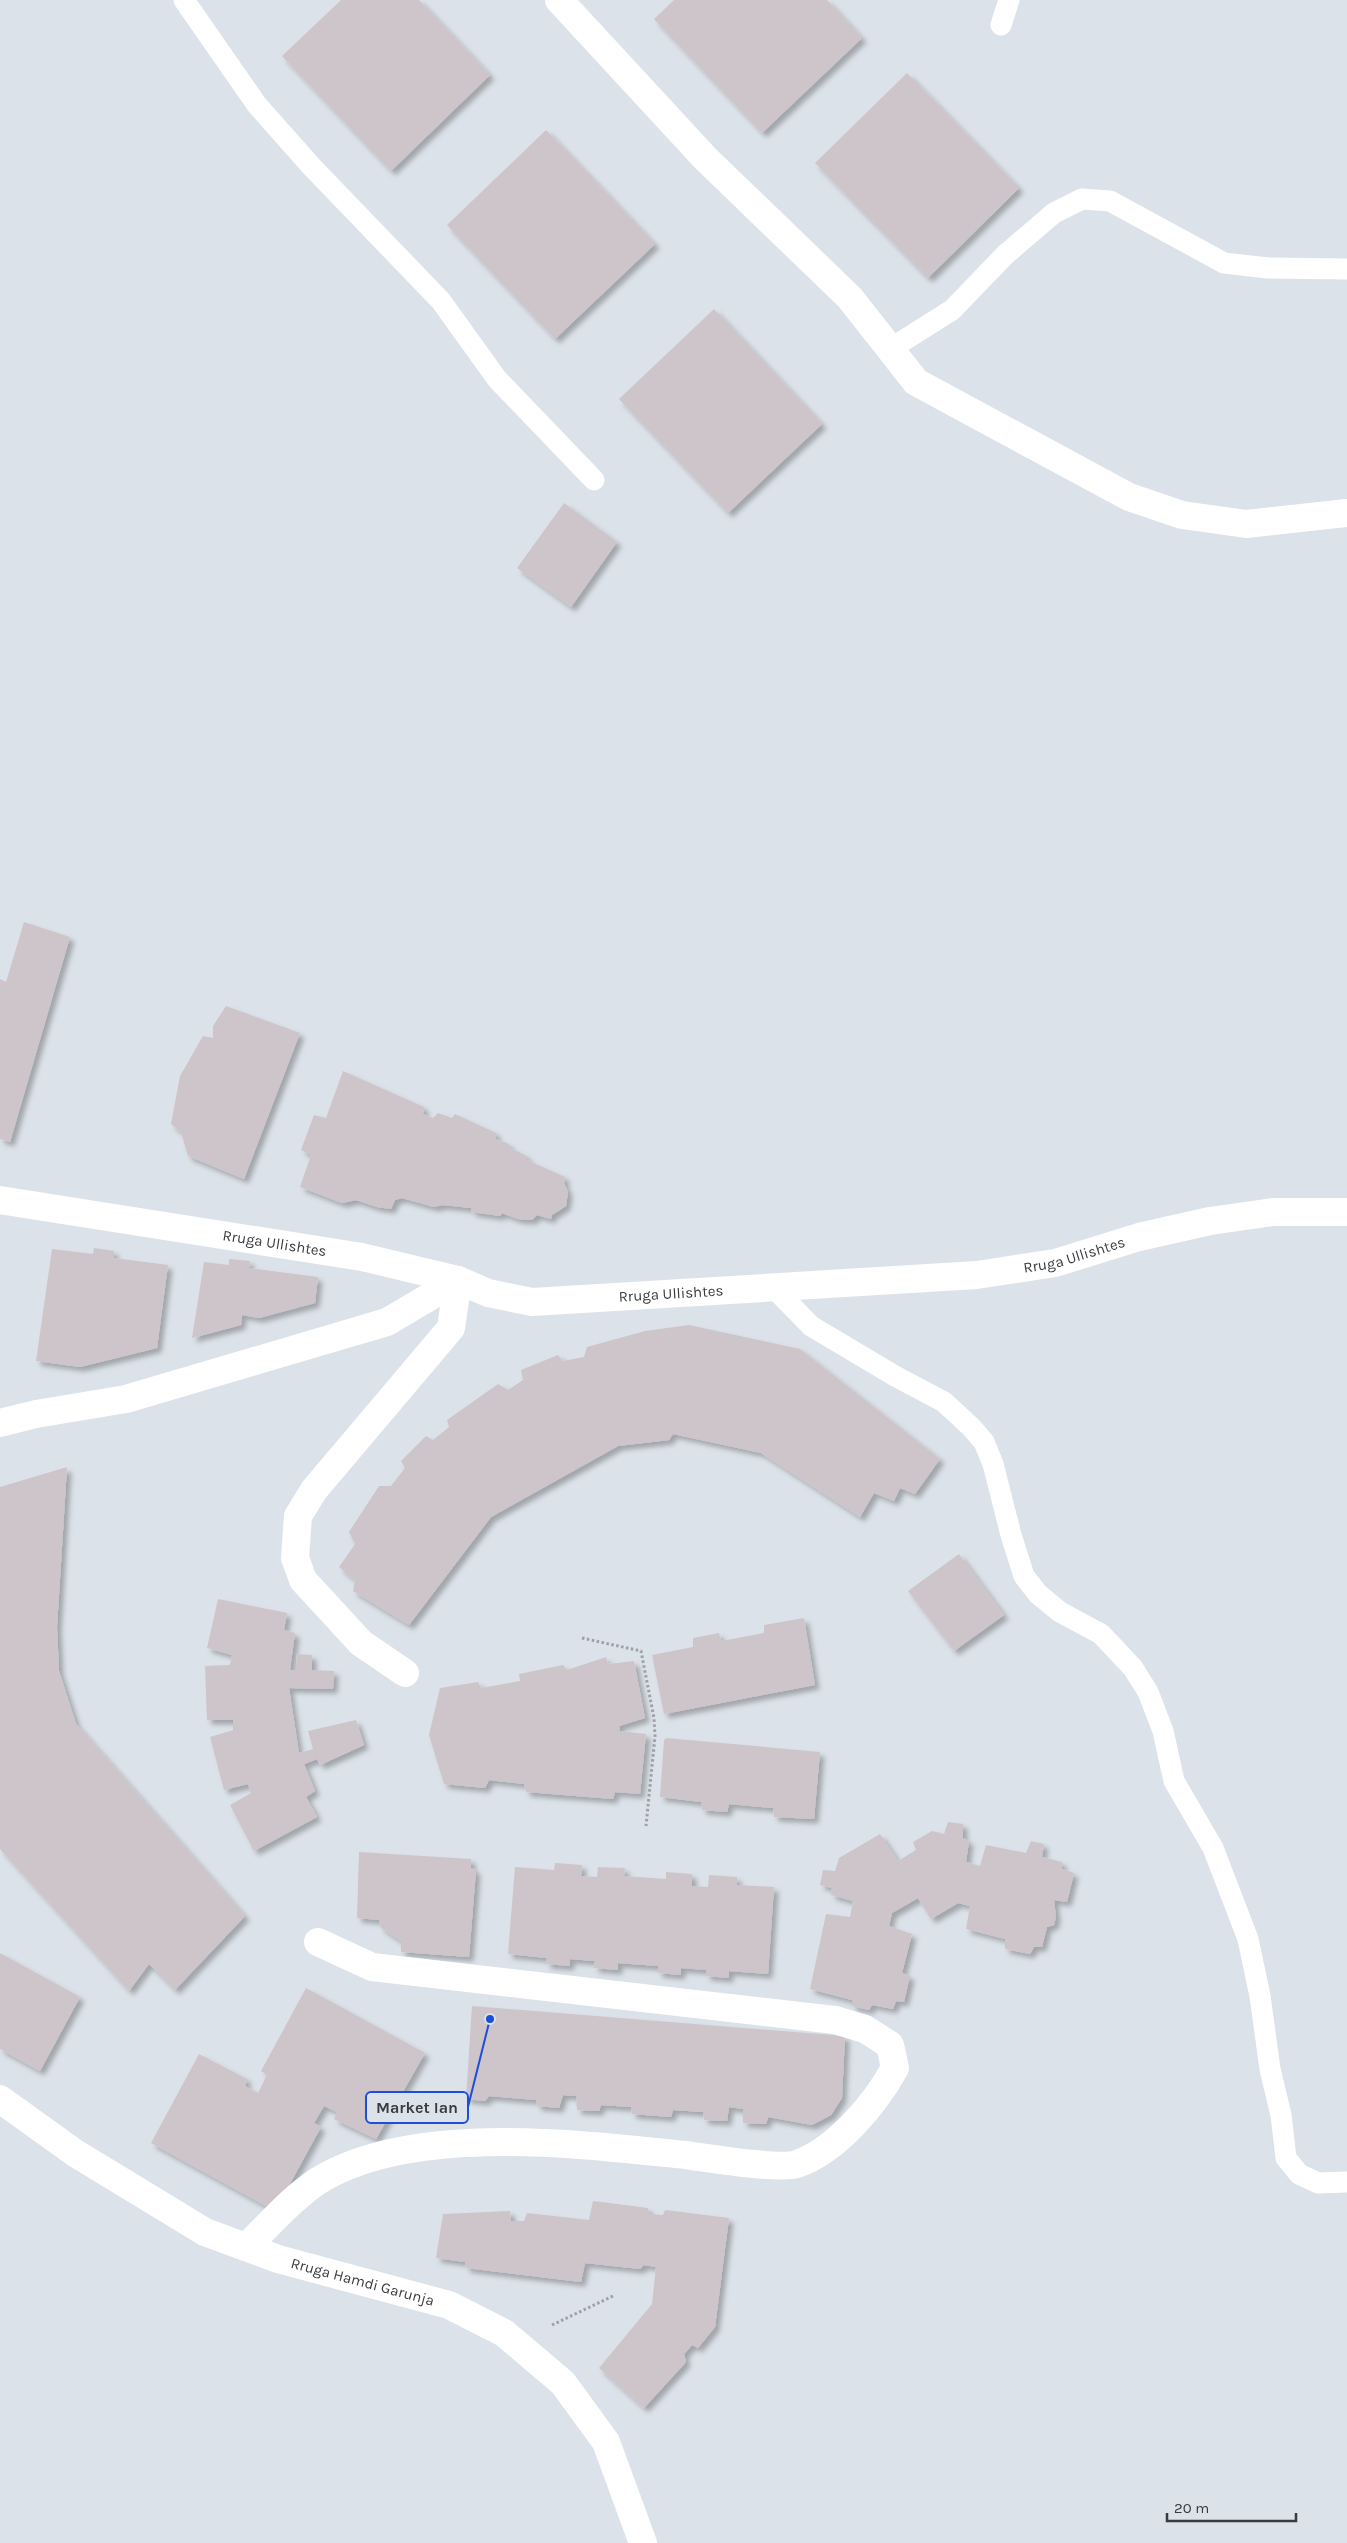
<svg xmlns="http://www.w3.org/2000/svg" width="1347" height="2543" font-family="Karla,sans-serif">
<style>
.building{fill:#cec5cb;filter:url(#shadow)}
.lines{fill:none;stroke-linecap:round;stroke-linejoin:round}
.path{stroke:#9da1a7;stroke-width:3;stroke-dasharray:2.5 2.5;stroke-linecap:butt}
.service{stroke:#fff;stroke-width:21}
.minor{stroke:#fff;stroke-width:28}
.tertiary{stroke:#fff;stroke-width:28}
.labels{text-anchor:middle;stroke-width:5;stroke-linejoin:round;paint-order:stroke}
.street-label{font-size:15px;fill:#393b3f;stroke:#dce2e9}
.leader{fill:none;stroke:#1d4ed8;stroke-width:2}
.callout-dot{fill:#1d4ed8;stroke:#dce2e9;stroke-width:2}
.callout{fill:#dce2e9;stroke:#1d4ed8;stroke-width:2}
.callout-label{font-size:16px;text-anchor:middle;font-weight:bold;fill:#393b3f}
</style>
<defs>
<filter id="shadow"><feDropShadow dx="4.5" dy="4.5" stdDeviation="2.5" flood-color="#0004"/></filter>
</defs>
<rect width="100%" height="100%" fill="#dce2e9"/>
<path class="building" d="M341,0H419L490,75L391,171L282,56Z
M674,0H827L862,38L762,133L654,19Z
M907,73L1019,188L928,278L815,163Z
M546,130L655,244L555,339L447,225Z
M714,309L822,424L728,513L619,399Z
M564,503L617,542L571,607L517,568Z
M24,922L70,937L10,1142L0,1139V979L6,982Z
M226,1006L300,1033L244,1179L188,1156L181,1132L171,1124L180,1076L203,1036L213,1038V1026Z
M343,1071L424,1107L423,1114L433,1118L438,1113L452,1118L455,1114L496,1133V1139L509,1144L510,1148L527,1156V1160L565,1177L564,1183L568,1192L566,1206L552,1215L551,1219L537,1215L532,1220L518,1219L502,1213L500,1216L472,1212L471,1208L443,1205L434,1207L402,1198L395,1200L391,1209L377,1207L356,1200L342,1203L300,1187L311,1155L301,1150L314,1115L326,1118Z
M94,1248L114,1251V1258L168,1265L157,1348L80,1367L36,1361L52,1249L93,1254Z
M229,1259L250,1261L249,1268L318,1277L315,1303L259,1318L242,1315L241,1325L192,1338L204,1262L229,1265Z
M689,1325L800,1349L940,1459L915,1494L900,1488L894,1501L874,1493L860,1517L761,1453L673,1434L669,1440L618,1446L491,1517L409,1625L353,1591L355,1580L339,1567L355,1544L349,1532L379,1486H391L405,1468L401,1461L426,1436L433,1440L449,1427L447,1420L498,1384L508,1390L523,1380L521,1370L558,1355L563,1361L584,1357L587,1347L645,1331Z
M67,1467L57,1627L59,1671L76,1724L245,1916L175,1990L149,1964L129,1991L0,1849V1487Z
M959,1554L1004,1615L954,1651L908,1591Z
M218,1599L287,1613L284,1630L295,1633L290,1670H296L297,1654L312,1655V1670L334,1671L333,1689L289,1688L299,1753L313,1749L308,1731L356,1720L364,1745L320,1765L317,1759L304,1764L315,1791L306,1797L317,1817L254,1851L230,1805L251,1793L248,1784L224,1790L210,1737L233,1730V1720H207L205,1666L230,1665L232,1655L207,1648Z
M804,1618L815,1685L664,1714L652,1655L693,1647V1638L719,1633L721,1641L764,1633V1625Z
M606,1657L608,1664L634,1661L645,1718L619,1726L620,1731L646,1734L640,1794L615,1792L613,1799L526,1792L524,1784L489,1780L485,1788L444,1784L429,1735L440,1688L478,1682L481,1688L520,1681L519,1674L563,1665L567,1670Z
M666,1738L820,1752L814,1819L774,1817L773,1808L729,1804L727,1812L702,1810L701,1802L660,1797L664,1740Z
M948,1822L963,1824V1838L969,1841L966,1862L980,1866L986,1845L1026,1853L1031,1841L1044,1844L1042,1857L1062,1862V1869L1074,1873L1067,1902L1054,1900L1056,1917L1054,1925L1047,1927L1042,1947H1034L1030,1954L1005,1949V1939L966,1929L970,1906L958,1903L931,1919L918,1898L892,1913L889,1926L912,1934L902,1973L910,1976L904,2002L896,2001L893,2009L872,2005L869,2010L852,2006V2000L810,1989L826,1914L850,1917L853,1901L831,1895L832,1888L820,1885L823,1870L835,1871L839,1858L880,1834L898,1861L916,1850L913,1842L932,1831L944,1834Z
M359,1852L471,1859V1868L476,1870L469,1957L401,1952V1941L381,1928L379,1920L357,1918Z
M555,1863L582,1865L581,1876L597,1877L598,1867L625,1868L624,1876L666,1879V1872L692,1874V1886L708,1887L709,1875L737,1877V1885L774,1887L768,1974L729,1971V1978L706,1976V1970L681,1968V1975L658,1973V1966L618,1963V1970L594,1968L595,1961L570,1959V1966L546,1964L547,1958L508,1954L515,1867L554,1870Z
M0,1953L80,1997L40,2071L0,2049Z
M306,1988L425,2053L376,2139L334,2119L337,2112L324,2106L314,2123L321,2127L275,2211L151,2143L199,2054L247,2079L245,2086L258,2093L267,2075L261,2071Z
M472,2006L845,2036L842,2098L831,2115L812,2125L768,2117L766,2124L743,2123V2109L729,2107L727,2121L704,2120L703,2112L673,2110L671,2117L632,2114L631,2107L601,2105L599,2111L577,2110L576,2096L563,2095L559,2108L537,2106L536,2100L489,2096L485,2101L466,2099Z
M593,2201L648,2208L649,2214L663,2215L665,2210L729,2218L715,2327L698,2348L692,2345L684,2354L686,2362L644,2408L599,2368L652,2304L656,2267L644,2265L640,2269L585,2263L581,2282L466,2268L465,2262L436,2258L443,2214L510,2211L511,2221H524L527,2213L589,2220Z"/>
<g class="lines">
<path class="path" d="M582,1638L641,1651L654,1718L655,1736L646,1826
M552,2325L613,2296"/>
<path class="service" d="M184,0L257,105L312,167L441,301L497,379L594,480
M1001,25L1009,0
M890,349L952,310L1005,255L1054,213L1082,199L1110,201L1224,263L1268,268L1347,269
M773,1287L811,1326L895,1376L944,1402L971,1427L984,1442L993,1464L1011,1535L1024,1576L1038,1594L1060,1612L1101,1634L1133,1668L1148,1692L1163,1731L1174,1781L1213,1848L1248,1939L1260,1996L1270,2069L1281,2115L1286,2158L1299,2174L1318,2183L1347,2182"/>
<g class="minor">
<path d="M559,0L705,158L850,298L916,382L1129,497L1182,515L1246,524L1347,513"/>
<path d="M0,1423L36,1414L126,1399L387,1322L458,1280"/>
<path d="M405,1673L361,1643L303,1580L295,1558L298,1516L314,1490L451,1328L458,1280"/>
<path id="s1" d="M0,2099L75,2153L205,2232L278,2259L449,2305L504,2333L563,2383L606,2442L643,2543"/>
<path d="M246,2247C269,2225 292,2198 318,2181C411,2123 579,2144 685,2155C708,2158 778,2170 797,2164C837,2150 875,2104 895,2068L890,2045L865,2029L835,2020L372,1967L318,1942"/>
</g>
<path class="tertiary" id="s2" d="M0,1200L362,1257L458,1280L488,1293L532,1302L977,1275L1055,1263L1139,1237L1210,1221L1273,1212H1347"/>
</g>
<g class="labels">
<g class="street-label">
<text dy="5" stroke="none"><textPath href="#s2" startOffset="278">Rruga Ullishtes</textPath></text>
<text dy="5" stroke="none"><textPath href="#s2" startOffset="1088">Rruga Ullishtes</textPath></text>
<text dy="5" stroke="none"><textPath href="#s2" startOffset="682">Rruga Ullishtes</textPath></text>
<text dy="5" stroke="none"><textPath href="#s1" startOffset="410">Rruga Hamdi Garunja</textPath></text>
</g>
</g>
<path class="leader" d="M490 2019L468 2107"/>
<circle class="callout-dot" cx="490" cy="2019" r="5"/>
<rect class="callout" x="366" y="2092" width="102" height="31" rx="5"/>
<g class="callout-label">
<text x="417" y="2113">Market Ian</text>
</g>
<path d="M1167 2513v8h129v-8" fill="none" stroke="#393b3f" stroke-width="2.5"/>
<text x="1174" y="2513" font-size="15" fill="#393b3f" stroke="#dce2e9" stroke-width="4" paint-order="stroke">20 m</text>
</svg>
